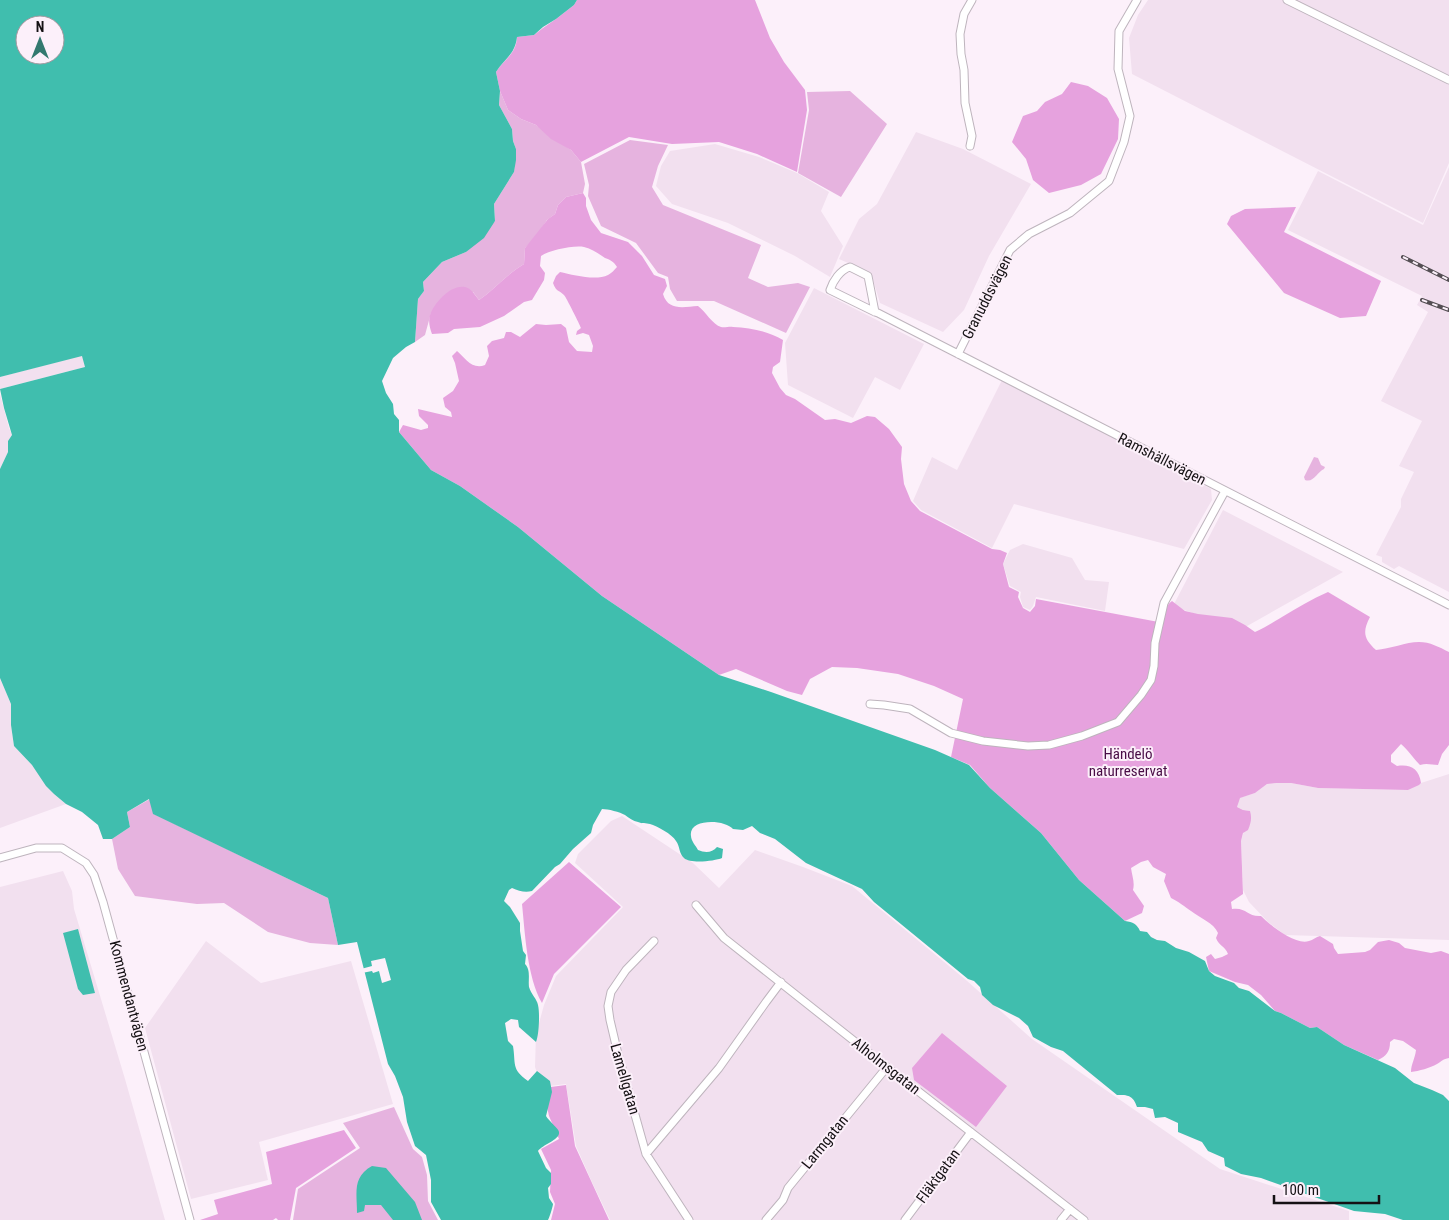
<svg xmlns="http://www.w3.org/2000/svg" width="1449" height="1220" font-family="'Roboto Condensed',sans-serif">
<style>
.built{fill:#f2e0ef}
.green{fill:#e6b3df}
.forest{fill:#e6a2de}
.water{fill:#40beae;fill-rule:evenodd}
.pier{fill:#fcf0fa}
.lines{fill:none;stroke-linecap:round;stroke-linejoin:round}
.minor-casing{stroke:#beb4bd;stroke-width:9}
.minor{stroke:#fff;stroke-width:7}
.rail-casing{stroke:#554f54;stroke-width:4}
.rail{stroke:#fcf0fa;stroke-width:2;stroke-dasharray:5.5;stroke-linecap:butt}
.labels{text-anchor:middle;stroke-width:4;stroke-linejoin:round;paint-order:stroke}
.street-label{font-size:15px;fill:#151114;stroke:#fcf0fa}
.park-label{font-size:15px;fill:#490d46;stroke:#fcf0fa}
</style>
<rect width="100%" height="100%" fill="#fcf0fa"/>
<path class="built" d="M1148,0H1449V163L1423,223L1132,74L1129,38L1138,15Z
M916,132L963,149L1031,184L989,256L964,310L943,332L880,303L871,273L839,259L859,219L877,204Z
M715,144L759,157L797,173L829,192L821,211L843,246L830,277L795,256L728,223L672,204L656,186L661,166L670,151Z
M1449,167V592L1399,566L1394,569L1382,562V557L1376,555L1401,507V499L1414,472L1399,466L1422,421L1381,401L1428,312L1417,305L1422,296L1288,230L1318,171L1423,225Z
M814,288L924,344L900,390L875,377L853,418L788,385L785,343Z
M83,355L85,367L0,389V377Z
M1002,380L1136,449L1211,489L1212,500L1184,549L1014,504L992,548L921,510L913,501L932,457L957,470Z
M0,394L9,428L12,435L8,441V452L0,469Z
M1223,510L1343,572L1240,630L1173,606Z
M1023,544L1072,558L1085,580L1109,582L1105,611L1036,597L1033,606L1030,610L1023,607L1020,597L1021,592L1010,586L1003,564L1010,550Z
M0,678L11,704V725L14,746L32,765L54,794L66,804L0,828Z
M1449,774V940L1285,935L1268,922L1249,902L1243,890L1241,841L1250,811L1243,810L1237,807L1239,798L1255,793L1267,784L1276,783H1291L1318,788L1408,790L1421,783Z
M622,816L693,863L719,888L755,850L803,867L852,886L966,980L1032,1039L1220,1169L1349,1211V1220H610L591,1180L576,1146L566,1084L542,1087L535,1067L536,1034L544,1005L556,976L623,907L575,863L578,854L611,821Z
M63,871L72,891L74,909L125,1079L165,1220H0V887Z
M206,941L261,983L351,961L393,1104L259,1142L268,1180L191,1199L145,1028Z"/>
<path class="green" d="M500,91L508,110L521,119L536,125L571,150L581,162L585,184L583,193L566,197L558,205L555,214L547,220L536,237L525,248L524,264C507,274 495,289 479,300L473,292L431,313L425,335L415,342L418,299L424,291L423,282L442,262L466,252L495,221L494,204L514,172L516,149L513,141L512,129L499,105Z
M850,91L887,124L841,197L798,173L809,110L807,92Z
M630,140L668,145L658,166L652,187L663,205L761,245L748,278L768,287L798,283L810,287L786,333L714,301H677L670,289L668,277L658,273L636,243L601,226L588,196L589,185L584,164Z
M1314,457L1318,458L1321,465L1325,467L1324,469C1317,472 1314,483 1305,480L1304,477Z
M150,799L154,814L328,898L338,945L310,943L268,932L224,903L197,904L135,896L118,869L112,839L130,827L127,812Z
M394,1107L413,1149L422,1157L427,1175L428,1201L438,1220H293L298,1189L360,1148L343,1123Z"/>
<path class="forest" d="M577,0H755L770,38L784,62L805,90L807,110L797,172L757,154L719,142L672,144L629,137L581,162L571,150L551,139L536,125L521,119L508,110L500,91L496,72C504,59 516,55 517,37L534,35L543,28L556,19L574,5Z
M1071,82L1088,86L1107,98L1119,119L1118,139L1101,174L1081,185L1049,193L1033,180L1026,159L1012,142L1023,116L1037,111L1045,102L1062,94Z
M583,193L586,198V206L591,220L601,233L628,242L642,256L654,275L665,279L667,286L663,294C668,311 683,307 698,306C705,311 713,325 721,327C725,328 730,326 733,327C751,328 768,331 783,340L780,362L773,367L772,373L780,388L786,395L795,399L825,420L835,419L851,423L867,416L875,417L889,429L902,447L901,459L904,484L911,501L920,511L992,549L1000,550L1007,553L1003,564L1009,587L1019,592L1018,597L1023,608L1030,612L1035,606L1036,599L1164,623C1164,614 1164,607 1172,601L1185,611L1198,614L1232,618L1245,625L1255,632C1266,627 1272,623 1282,617C1297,608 1312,599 1328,592L1370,617C1362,632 1364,639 1376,650C1390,649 1406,642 1419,642C1430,642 1439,647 1449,652V745L1442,754L1438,765C1432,765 1427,763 1420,765C1413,758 1409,751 1401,744L1391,755V762L1397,766C1410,764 1419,768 1421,783L1419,785L1408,790L1318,788L1291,783H1276L1267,784L1255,793L1240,798L1237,807L1243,810L1250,811C1252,818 1251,823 1248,830L1243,833L1241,841L1243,894L1231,902L1232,909C1247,907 1247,917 1261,916C1270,925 1296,946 1309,941C1313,940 1316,937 1320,936L1333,944L1334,948L1338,954L1365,952L1370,950L1378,942L1389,940L1399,943L1405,948L1431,953L1441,951L1449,954V1058C1443,1059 1442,1061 1437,1064C1430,1068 1419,1071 1411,1072C1411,1064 1415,1059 1416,1050L1403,1041L1394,1039L1390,1042C1390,1052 1386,1056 1378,1060L1344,1045L1317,1027L1310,1028L1281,1013L1275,1011L1261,995L1248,985L1235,982L1209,971L1206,957L1211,954L1215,959L1222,957L1228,954C1225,946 1219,946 1216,938L1218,933C1214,923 1200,918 1191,911C1184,906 1179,902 1171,898L1164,881L1166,874L1153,867L1148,860L1141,862L1131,868C1132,876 1135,882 1133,890L1144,906L1142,913L1125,921L1079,880L1041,833L990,788L970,765L951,757L963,699L934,686L898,674L857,668L832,667L810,679L802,695L787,691L736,669L719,675L602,596L518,527L460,486L431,470L399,432L403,425L421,430L428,428V425L419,416L418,409L452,417L451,412L445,407L443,398L453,391L459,381L455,363L452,356L457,351C465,358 472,370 485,365L489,356L487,346L492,341L504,338L506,332H511L520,337L536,324L546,325L561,324L566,328L569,342L577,351L592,352L593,346L589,335L583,333L576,335L577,331L581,328C580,325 566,297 564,295C558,289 557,293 553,283L556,276L560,272C573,275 596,281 608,275C612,273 614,270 617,267C614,262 611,260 605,258C599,254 592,249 584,247C574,245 550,250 541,256L540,266L545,273L544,280L532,300L524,302L504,316L480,327L454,329L448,333L432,334C430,328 428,322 430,315C434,303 451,284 465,287C471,288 475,295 479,300C495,289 507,274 524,264L525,248L548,219L555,214L558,205L566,197Z
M1296,207L1284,232L1381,281L1366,316L1340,318L1284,293L1227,224L1231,216L1245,209Z
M569,862L621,907L554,974L542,1003C527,977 525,933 522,904Z
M942,1033L1007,1086L976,1127L914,1080L912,1068Z
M566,1085L575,1146L609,1220H551L555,1204L550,1192L551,1170L541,1149L559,1139L549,1116L543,1088Z
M344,1130L356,1148L296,1188L290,1220H278L276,1218L273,1220H200L218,1214L214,1200L272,1184L266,1152Z"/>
<path class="water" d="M0,0H577L574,5L556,19L543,27L534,35L517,37C515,55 504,59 496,72L500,91L499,105L512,129L513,141L516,149V160L514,172L494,204L495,221L484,238L466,252L442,262L423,282L424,291L418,299L415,342L406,347L393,358L382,381L386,393L393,404L394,414L399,420V432L431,470L460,486L518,527L602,596L719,675L771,692L935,750L969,765L990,788L1041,833L1079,880L1125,921C1133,922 1137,924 1140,931L1147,932L1151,937L1157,940L1165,941L1176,948L1189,952L1205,961L1209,971L1215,976L1234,983L1239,988L1249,991L1275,1011L1281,1013L1310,1028L1317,1027L1344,1045L1395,1068L1414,1083L1432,1090L1443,1095L1449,1101V1220H1403L1385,1214L1354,1211L1261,1178L1241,1174L1225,1166L1224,1158L1208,1151L1202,1142L1178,1132V1123L1165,1117L1155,1118L1153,1109L1145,1107H1137C1133,1095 1128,1095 1117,1095L1063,1051L1051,1047L1033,1037L1028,1026L1019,1018L993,1005L982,995L980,987L974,981L968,979L874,902L862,889L806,863L775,839L760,833L752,826L743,830L733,829C725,819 688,818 691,836C691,841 696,846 698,850C705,853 712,853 717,847L723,849L722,858C715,861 690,864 684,858C679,854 680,846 676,841C672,834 657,826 650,824C646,823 642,824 638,822C633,821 629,818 625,815C620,812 608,809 602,809L593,825L591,833L573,849L560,864L555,867L532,891C525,893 519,891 512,888L509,890L504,901L510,907L520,923V931L523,951L526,955L525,964C531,970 528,979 529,987C531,994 537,999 538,1005C540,1013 539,1035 536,1042L519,1027L518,1020L511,1019L505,1023L508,1041L513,1046C516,1064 511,1069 528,1081L537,1071L550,1081L552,1092L546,1116C548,1120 559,1129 559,1132C560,1140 543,1144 538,1151L546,1168L551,1173V1184L548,1188L549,1198L553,1204C553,1206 549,1219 548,1220H441L431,1202V1180L426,1155L415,1146L407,1122L403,1097L395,1076L388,1064L357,942L338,945L328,898L153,814L149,799L127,812L130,827L112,839H103L98,825L82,812L66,804L54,794L46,786L32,765L14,746L11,725V704L0,678V469L8,452V441L12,435L4,408L0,389L85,367L82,356L0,377ZM25,25H55V55H25Z
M78,929L95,993L83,995L78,989L63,933Z
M372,1166L386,1168L415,1202L422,1220H393L381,1205H365L364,1211L357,1213C357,1193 352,1177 372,1166Z"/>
<path class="pier" d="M385,958L391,980L382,983L379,971L373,973L372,971L362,973L361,969L372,966L371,961Z"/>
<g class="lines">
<defs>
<path id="minor" d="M1287,0L1449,80
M970,146L972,136L965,103L964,70L961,54L960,34L964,14L972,0
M875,312L868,276L850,267C840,270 833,281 830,290L875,312L878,313L1449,605
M958,354L1010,250L1029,234L1070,213L1109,181L1124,142L1130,116L1118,69L1119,31L1137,0
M870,704L884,705L910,709L951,733L983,741L1028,746L1049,745L1082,736L1118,722L1141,695L1151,680L1154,666L1155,643L1164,603L1225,491
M0,858L36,848H62L86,863L94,875L103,902L190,1220
M696,905L724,938L887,1067L1084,1220
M654,941L626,970L611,992L608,1006L610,1020L618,1054L646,1154L689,1220
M646,1154L719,1068L766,1002L781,982
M766,1220L783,1200L788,1188L887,1067
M905,1220L971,1132
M1061,1220L1070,1209"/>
</defs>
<use href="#minor" class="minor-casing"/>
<use href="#minor" class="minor"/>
<defs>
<path id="rail" d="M1403,257L1449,280
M1422,300L1449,310"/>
</defs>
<use href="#rail" class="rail-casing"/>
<use href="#rail" class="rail"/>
</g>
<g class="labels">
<g class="street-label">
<text transform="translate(987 297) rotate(-63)" y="5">Granuddsvägen</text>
<text transform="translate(1162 459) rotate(27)" y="5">Ramshällsvägen</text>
<text transform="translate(129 996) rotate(75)" y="5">Kommendantvägen</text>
<text transform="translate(886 1066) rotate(38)" y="5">Alholmsgatan</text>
<text transform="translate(625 1079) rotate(74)" y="5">Lamellgatan</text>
<text transform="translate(825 1142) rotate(-51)" y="5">Larmgatan</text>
<text transform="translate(938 1176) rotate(-54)" y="5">Fläktgatan</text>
</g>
<g class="park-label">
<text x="1128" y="759">Händelö<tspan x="1128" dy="17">naturreservat</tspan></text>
</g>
</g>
<g transform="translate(40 40)"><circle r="24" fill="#fcf0fa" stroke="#a0979e"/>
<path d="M0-4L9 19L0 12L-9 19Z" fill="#33796f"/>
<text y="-8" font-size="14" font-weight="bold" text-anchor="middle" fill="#151114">N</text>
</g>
<path d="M1274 1195v8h105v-8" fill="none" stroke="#151114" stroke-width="2.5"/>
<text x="1282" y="1195" font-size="15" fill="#151114" stroke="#fcf0fa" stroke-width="4" paint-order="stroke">100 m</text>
</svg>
